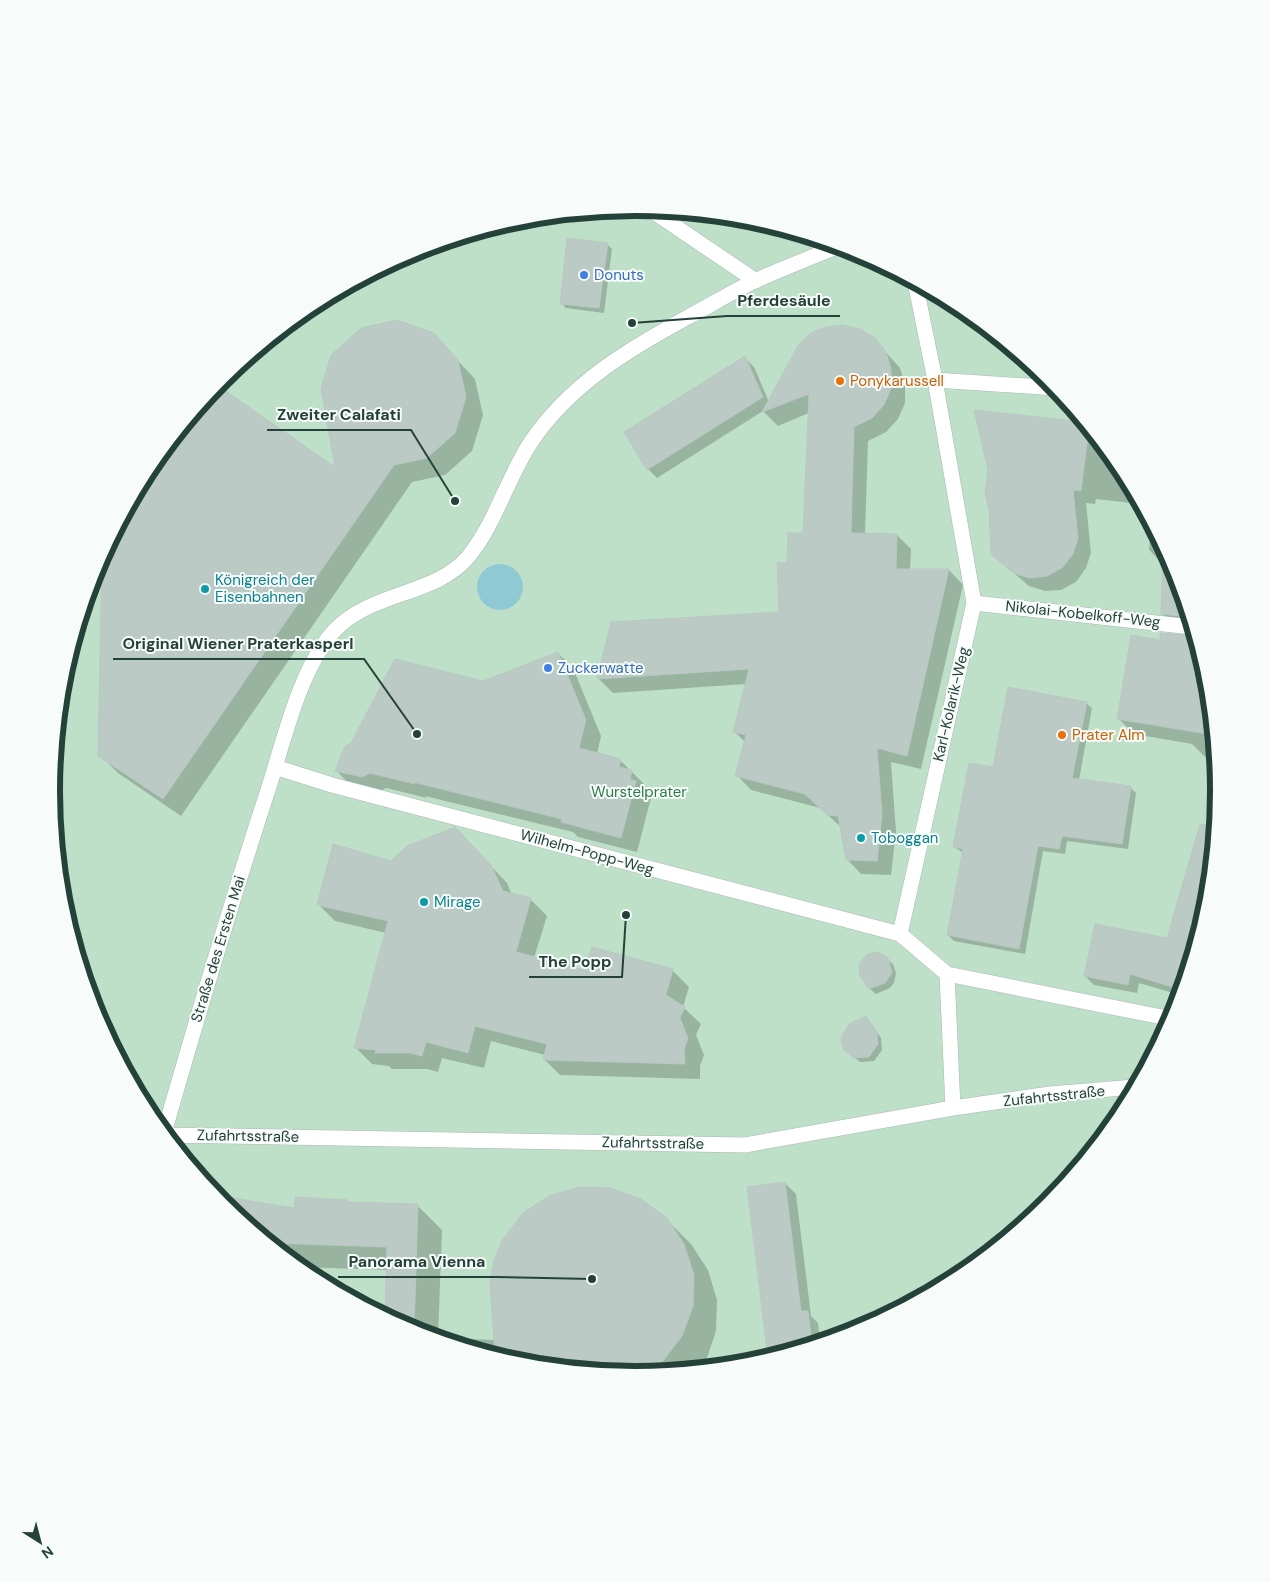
<svg xmlns="http://www.w3.org/2000/svg" width="1270" height="1582" font-family="'DM Sans',sans-serif">
<style>
.green{fill:#bfe0c8}
.water{fill:#8ec9d4}
.shadow{fill:#0003}
.building{fill:#bbcac4;stroke:#b8c9c2}
.lines{fill:none;stroke-linecap:round;stroke-linejoin:round}
.pedestrian-casing{stroke:#a8b8b2;stroke-width:16}
.pedestrian{stroke:#fff;stroke-width:15}
.shop-dot{fill:#3f7fe0;stroke:#f7fbf9;stroke-width:2}
.food-dot{fill:#e8710a;stroke:#f7fbf9;stroke-width:2}
.culture-dot{fill:#0f9aa8;stroke:#f7fbf9;stroke-width:2}
.labels{text-anchor:middle;stroke-width:4;stroke-linejoin:round;paint-order:stroke}
.shop-label{font-size:15px;fill:#366cbe;stroke:#f7fbf9;text-anchor:start}
.food-label{font-size:15px;fill:#c56008;stroke:#f7fbf9;text-anchor:start}
.culture-label{font-size:15px;fill:#0d838f;stroke:#f7fbf9;text-anchor:start}
.street-label{font-size:15px;fill:#24423a;stroke:#f7fbf9}
.park-label{font-size:15px;fill:#2d7a4b;stroke:#f7fbf9}
.rim{fill:none;stroke:#24423a;stroke-width:6}
.leader{fill:none;stroke:#24423a;stroke-width:2}
.callout-dot{fill:#24423a;stroke:#f7fbf9;stroke-width:2}
.callout-label{font-size:16px;text-anchor:middle;font-weight:bold;fill:#24423a;stroke:#f7fbf9;stroke-width:4;stroke-linejoin:round;paint-order:stroke}
</style>
<rect width="100%" height="100%" fill="#e6efeb"/>
<path class="green" d="M53 791a582 582 0 1 1 1164 0a582 582 0 1 1-1164 0Z"/>
<path class="water" d="M477 587a23 23 0 1 1 46 0a23 23 0 1 1-46 0Z"/>
<path class="shadow" d="M607,244L612,249L604,313L566,308L561,303Z
M433,334L475,379L483,415L472,451L445,475L412,482L181,816L118,773L100,755L103,554L123,516L216,386L337,470Z
M874,339L900,368L905,385V403L898,419L886,432L868,441L865,534L897,535L911,549L910,570H949L963,585L921,769L891,762L896,831L891,875L861,874L847,859L842,828L820,808L751,790L737,775L745,742L735,732L746,684L613,693L598,678L780,613L789,564L804,534L809,413L778,426L763,411L657,478L648,469L745,358L754,367L769,402Z
M1085,423L1121,467L1140,504L1096,499L1095,504L1086,503L1091,553L1086,568L1076,582L1061,590L1045,591L1029,586L992,554Z
M1151,524L1174,568L1193,630L1176,628L1162,614L1163,564L1149,550Z
M558,653L573,668L601,736L597,754L621,761L647,787L646,792L651,798L637,852L578,837L573,832L425,796L427,798L386,788L378,792L351,786L336,770L483,683Z
M1208,677L1216,761L1208,760L1192,744L1134,734L1118,718Z
M1086,703L1092,708L1079,780L1130,787L1136,793L1128,849L1067,841L1065,854L1043,851L1025,954L954,941L948,935L964,853L954,847L994,769Z
M471,845L507,883L512,895L531,900L547,916L534,958L586,972L592,949L673,971L689,987L683,1007L701,1024L696,1035L704,1055L700,1066V1079L560,1075L544,1059L545,1055L491,1041L484,1068L442,1058L438,1072L427,1069H392L389,1066L372,1064L356,1048L386,933L335,921L319,905L392,862Z
M1186,877L1210,883L1207,905L1180,995L1139,983L1137,993L1094,985L1085,976L1168,939Z
M867,955L887,959L893,964L896,973L894,983L890,988L876,994L870,989L860,970L863,959Z
M871,1023L881,1038L882,1050L874,1061L860,1062L851,1055Z
M1066,1166H1079L1066,1182Z
M785,1183L796,1194L811,1316L818,1323L820,1342L769,1357Z
M347,1201L350,1203L417,1205L442,1230L438,1338L495,1340L666,1219L691,1244L708,1270L717,1300L716,1331L706,1361L700,1368L635,1375L521,1363L411,1330L387,1317L388,1270L299,1267L222,1204L295,1210Z"/>
<path class="building" d="M567,238L608,243L599,308L560,304Z
M397,320L434,333L458,360L466,397L455,433L427,458L394,465L163,799L98,756L102,556L128,507L194,412L217,385L335,467L321,389L331,355L361,328Z
M842,325L860,329L875,338L886,352L891,369V388L884,405L872,418L854,427L851,533L897,534L896,569H949L907,756L877,748L882,816L877,861L846,860L838,816L827,815L805,794L735,776L746,735L733,732L749,669L597,679L611,622L779,612L777,562L787,563L788,533H803L809,394L762,412L799,344L811,333L826,327Z
M745,356L763,397L647,470L624,432Z
M974,410L1084,422L1089,428L1081,491L1073,490L1078,538L1073,554L1062,568L1047,576L1030,578L1013,573L991,554L989,509L985,493L988,470Z
M1163,549L1174,568L1189,617L1161,614Z
M1160,633L1195,636L1208,677L1213,735L1117,719L1131,635L1160,640Z
M558,652L586,720L579,748L621,759L619,767L632,770L630,779L636,781L621,838L561,822L562,819L413,782L415,784L370,773L362,777L335,771L345,746L351,743L395,659L483,681Z
M1008,687L1087,702L1072,778L1131,786L1122,844L1062,836L1059,849L1038,846L1019,949L947,935L963,849L953,847L969,763L993,767Z
M1200,824L1215,827L1207,905L1182,990L1130,974L1128,985L1084,976L1095,924L1167,938Z
M455,827L491,865L503,891L531,898L516,952L585,970L592,947L673,969L666,995L685,1007L680,1018L688,1038L684,1050L685,1064L543,1060L547,1044L475,1026L468,1053L426,1042L422,1056L410,1053H375L376,1050L354,1048L388,921L317,905L333,844L391,861L407,846Z
M878,952L888,958L892,973L885,983L869,989L860,976L859,965L867,954Z
M866,1016L877,1032L878,1044L869,1057L854,1058L844,1050L841,1038L849,1024Z
M785,1182L801,1311H808L812,1345L768,1358L747,1187Z
M580,1187L611,1188L641,1199L667,1218L684,1244L694,1275L693,1306L682,1336L663,1361L645,1374L635,1375L521,1363L495,1356L490,1283L494,1260L503,1239L523,1213L549,1196Z
M215,1195L294,1208L295,1197L348,1200V1202L418,1204L414,1331L385,1316L387,1247L270,1243L222,1204Z"/>
<g class="lines">
<defs>
<path id="pedestrian" d="M648,208L756,281
M915,282L935,380L974,603L900,934L947,974L953,1108
M935,380L1056,388
M974,603L1192,627
M275,767L332,785L900,934
M947,974L1172,1019
M164,1133C197,1018 231,903 268,790C284,741 299,670 334,631C371,591 435,596 468,557C496,523 507,478 531,442C570,384 629,349 688,317C711,305 733,291 757,280C784,268 812,257 839,246
M166,1135L745,1145L953,1108L1050,1094L1135,1087"/>
</defs>
<use href="#pedestrian" class="pedestrian-casing"/>
<use href="#pedestrian" class="pedestrian"/>
</g>
<g class="shop-dot">
<circle cx="584" cy="275" r="5"/>
<circle cx="548" cy="668" r="5"/>
</g>
<g class="food-dot">
<circle cx="840" cy="381" r="5"/>
<circle cx="1062" cy="735" r="5"/>
</g>
<g class="culture-dot">
<circle cx="205" cy="589" r="5"/>
<circle cx="861" cy="838" r="5"/>
<circle cx="424" cy="902" r="5"/>
</g>
<g class="labels">
<g class="shop-label">
<text x="594" y="280">Donuts</text>
<text x="558" y="673">Zuckerwatte</text>
</g>
<g class="food-label">
<text x="850" y="386">Ponykarussell</text>
<text x="1072" y="740">Prater Alm</text>
</g>
<g class="culture-label">
<text x="215" y="585">Königreich der<tspan x="215" dy="17">Eisenbahnen</tspan></text>
<text x="871" y="843">Toboggan</text>
<text x="434" y="907">Mirage</text>
</g>
<g class="street-label">
<text transform="translate(1083 614) rotate(6)" y="5">Nikolai-Kobelkoff-Weg</text>
<text transform="translate(951 704) rotate(-77)" y="5">Karl-Kolarik-Weg</text>
<text transform="translate(587 852) rotate(15)" y="5">Wilhelm-Popp-Weg</text>
<text transform="translate(218 949) rotate(-73)" y="5">Straße des Ersten Mai</text>
<text transform="translate(1054 1096) rotate(-6)" y="5">Zufahrtsstraße</text>
<text transform="translate(248 1136) rotate(1)" y="5">Zufahrtsstraße</text>
<text transform="translate(653 1143) rotate(1)" y="5">Zufahrtsstraße</text>
</g>
<g class="park-label">
<text x="639" y="797">Wurstelprater</text>
</g>
</g>
<path d="M0 0H1270V1582H0ZM60 791a575 575 0 1 1 1150 0a575 575 0 1 1-1150 0Z" fill="#f7fbf9" fill-rule="evenodd"/>
<path class="rim" d="M60 791a575 575 0 1 1 1150 0a575 575 0 1 1-1150 0Z"/>
<path class="leader" d="M632 323L727 316H840M455 501L411 430H267M417 734L364 659H113M626 915L622 977H529M592 1279L495 1277H338"/>
<g class="callout-dot">
<circle cx="632" cy="323" r="5"/>
<circle cx="455" cy="501" r="5"/>
<circle cx="417" cy="734" r="5"/>
<circle cx="626" cy="915" r="5"/>
<circle cx="592" cy="1279" r="5"/>
</g>
<g class="callout-label">
<text x="784" y="306">Pferdesäule</text>
<text x="339" y="420">Zweiter Calafati</text>
<text x="238" y="649">Original Wiener Praterkasperl</text>
<text x="575" y="967">The Popp</text>
<text x="417" y="1267">Panorama Vienna</text>
</g>
<g transform="translate(40 1542) rotate(144)" stroke="#f7fbf9" stroke-width="4" paint-order="stroke">
<path d="M0-4L9 19L0 12L-9 19Z" fill="#24423a"/>
<text y="-8" font-size="14" font-weight="bold" text-anchor="middle" fill="#24423a">N</text>
</g>
</svg>
